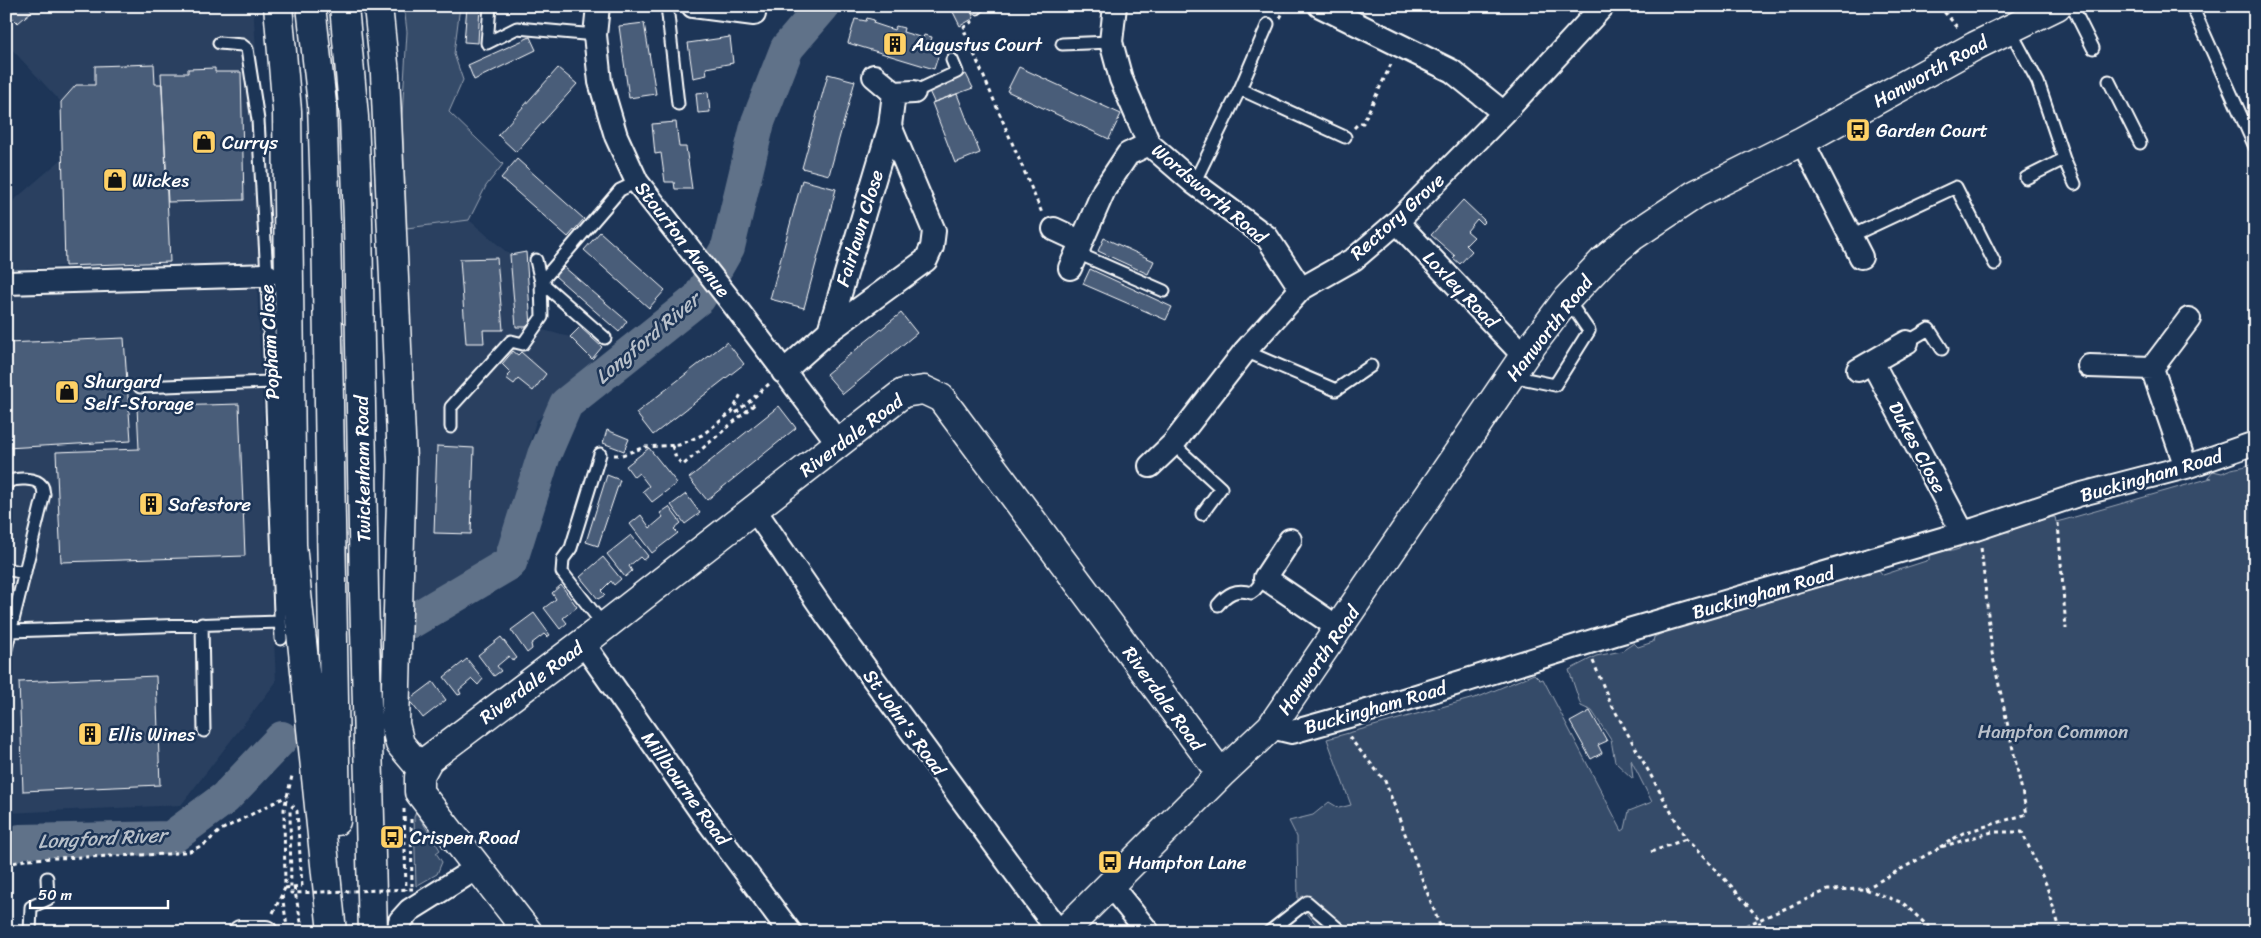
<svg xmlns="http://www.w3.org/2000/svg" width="2261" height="938" font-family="Sriracha,sans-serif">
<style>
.built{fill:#2a4161}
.green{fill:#364b69;stroke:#9aa5b4}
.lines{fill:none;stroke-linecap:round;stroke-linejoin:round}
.river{stroke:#617289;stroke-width:34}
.building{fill:#4a5d79;stroke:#fff}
.service-casing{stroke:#fff;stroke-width:15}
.minor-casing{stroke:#fff;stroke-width:26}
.tertiary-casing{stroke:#fff;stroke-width:31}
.trunk-casing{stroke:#fff;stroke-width:31}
.path{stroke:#fff;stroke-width:3;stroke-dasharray:4 4;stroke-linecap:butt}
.service{stroke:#1d3557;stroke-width:11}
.minor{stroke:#1d3557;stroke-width:22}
.tertiary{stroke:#1d3557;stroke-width:28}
.trunk{stroke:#1d3557;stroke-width:28}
.path-bridge{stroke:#fff;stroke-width:3;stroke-dasharray:4 4;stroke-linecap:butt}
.labels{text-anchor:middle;stroke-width:5;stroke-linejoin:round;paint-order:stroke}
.poi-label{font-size:19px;fill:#fff;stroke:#1d3557;text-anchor:start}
.street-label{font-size:19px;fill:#fff;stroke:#1d3557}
.park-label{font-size:19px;fill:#b9c0ca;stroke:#1d3557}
.water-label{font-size:20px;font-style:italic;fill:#b8c0ca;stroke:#1d3557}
</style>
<rect width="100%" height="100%" fill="#1d3557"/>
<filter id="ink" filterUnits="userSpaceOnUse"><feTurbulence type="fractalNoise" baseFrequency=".02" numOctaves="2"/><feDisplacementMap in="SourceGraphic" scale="10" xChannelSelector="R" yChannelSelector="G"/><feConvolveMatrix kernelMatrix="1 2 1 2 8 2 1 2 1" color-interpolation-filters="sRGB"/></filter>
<g filter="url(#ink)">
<path class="built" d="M6,6H253L257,65L270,148L275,261L170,268L65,266L6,270V207L63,158L61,102L6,43Z
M469,220L510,255L516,327H531L570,337L599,366L536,421L498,553L411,610V456L407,228Z
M257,287L276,682L181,805L6,813V292Z"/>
<path class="green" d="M404,6H460L454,54L463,80L449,112L503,164L486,186L469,220L407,228L402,117L407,32Z
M2255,461V932H1322L1298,902L1297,837L1289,821L1313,815L1329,802L1339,808L1351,805L1327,739L1481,696L1534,674L1540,680L1543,679L1622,831L1625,829L1629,811L1652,802L1631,760L1633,779L1615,762L1611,740L1592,711L1581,706L1569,670L1596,656L1622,651L1634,643L1638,647L1653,642L1654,637L1674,628L1706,608L1742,609L1757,594L1878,569L1883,575L1929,560V553L1942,548L1952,551L1959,549L1965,539L1985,530L2010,532L2027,520L2055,517L2056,522L2064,520L2211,478L2208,477L2213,471L2222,473C2236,465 2244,470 2255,461Z
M416,812L440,850L436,853L442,862L437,874L416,886L414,817Z"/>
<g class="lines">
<path class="river" d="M412,621L510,563L544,455L566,404L699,298L728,247L758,122L787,48L823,6
M6,848L20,841L171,838L225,798L282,738"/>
</g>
<path class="building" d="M6,6H28L32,11L18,23L12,17L7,22L12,28L6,33Z
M467,6H480L478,43L464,42Z
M950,6H968L974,18L960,26Z
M867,18L874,20L873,23L894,30L896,26L904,28L903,32L923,38L924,35L932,37L931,41L942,44L934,69L848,43L855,19L866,21Z
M644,23L656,94L629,98L619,26Z
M530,37L536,50L474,80L468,65Z
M730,37L733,63L706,68L707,75L693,78L688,43Z
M154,64L155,84H162L170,262L65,266L61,102L76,85H95V66Z
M1019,67L1121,114L1109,139L1007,91Z
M215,68V72H241L244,200L168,202L161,73H188V69Z
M558,68L577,84L516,152L498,135Z
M828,74L855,81L829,175L802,168Z
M966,74L973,88L934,102L929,91Z
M708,92L710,112L698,113L696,93Z
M957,94L980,153L955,163L932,103Z
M676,122L679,147H686L692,189H675L674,182H665L661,153L655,154L652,124Z
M517,159L584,219L568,237L501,178Z
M802,180L836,189L804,308L770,299Z
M1463,200L1485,221L1482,224L1477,219L1467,231L1474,237L1466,245L1472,251L1460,264L1453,258L1455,256L1431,235Z
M600,232L665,290L649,308L584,250Z
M1104,238L1154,261L1148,274L1098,251Z
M526,252L531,327H516L510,255Z
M497,258L503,330H483L484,343H466L460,259Z
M564,267L627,321L619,332L555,276Z
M1090,269L1172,307L1166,320L1083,284Z
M901,313L917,333L843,394L826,374Z
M580,327L602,347L592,359L570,337Z
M124,338L131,441L6,448V343Z
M727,342L744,364L653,435L636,413Z
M513,351L518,355L521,352L546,374L533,391L518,379L514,384L506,378L511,373L502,364Z
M239,404L245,556L61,562L56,452L139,449L137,407Z
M779,406L796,428L707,500L689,478Z
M607,430L629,439L624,451L603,443Z
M437,446L474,448L471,534L434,533Z
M649,448L677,483L652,502L643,491L649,486L639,473L634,477L626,466Z
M607,475L620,480L598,546L586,542Z
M686,494L700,513L685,524L671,505Z
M669,507L681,523L674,529L678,533L652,553L630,524L641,515L650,528L663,517L660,513Z
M631,535L648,556L643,560L640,557L629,566L632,571L625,577L607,554Z
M603,557L621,579L614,585L611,581L601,591L605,595L598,599L580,577Z
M561,585L577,607L563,618L567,623L560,629L544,608L556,599L552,593Z
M534,613L550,635L547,637L544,634L531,644L532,649L527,653L511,630Z
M501,637L517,658L513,661L509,656L497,666L501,671L494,676L478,655Z
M467,659L483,679L478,685L472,679L459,690L461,694L458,695L444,677Z
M156,676L160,785L23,791L19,682Z
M433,682L446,700L423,718L409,700Z
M1590,711L1607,741L1598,745L1602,753L1591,759L1570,722Z"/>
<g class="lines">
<defs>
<path id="service" d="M490,6L487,43L517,28L595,35
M667,6L678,104
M976,6L977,8
M2072,6L2093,48
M2192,6L2255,147
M2009,28L2038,82L2064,159L2026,178
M219,43L242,45L247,49L258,120L267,275L281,639
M1062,44L1111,42
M2109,81L2140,143
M1240,89L1345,137
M914,92L957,72L952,60
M2064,159L2075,184
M1194,183L1240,89L1268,24
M1851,236L1956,187L1995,264
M1077,253L1164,291
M536,260L541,282L605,338
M1907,342L1929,329L1942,349
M1245,351L1336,390L1371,366
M1512,376L1555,385L1589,331L1567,299
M140,387L271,382
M451,427V407L511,341L523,344L542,317L541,282L620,190L637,182
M1173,444L1221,488L1202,514
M600,454L571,548L563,559L562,572L604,626
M6,486L8,482C16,478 36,477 42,486C44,489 43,492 44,494L6,649
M6,569L25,573
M1218,605C1227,594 1236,588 1251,593L1255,590L1265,578
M202,624L204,731
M10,631L280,622
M30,932L31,907L48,899L47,878
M1269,932L1307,902L1342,932"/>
<path id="minor" d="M598,6L595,35L600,82L616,136L637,182L733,304L839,444
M693,6L754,14
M1115,6L1111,42L1121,79L1149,144L1194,183L1267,237L1301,289
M1320,6L1452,71L1504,113
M894,93L914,92
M1802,141L1861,257
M1397,222L1524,356
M1054,229L1080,241
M1070,268L1104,190L1128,154L1149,144
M6,283L267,275
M829,331L926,260L932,247L934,231L890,126L894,93L874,76
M1872,362L1963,533
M2089,366L2152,368L2186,467
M2152,368L2189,319
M1858,370L1907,342
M783,372L829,331L890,126
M1150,466L1173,444L1245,351L1301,289L1354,259L1397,222L1504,113L1603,6
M754,509L828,617L1059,932
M1290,540L1265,578L1340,629
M583,643L701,812L790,932
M1271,727L1292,732L1381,707L1615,634L1976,529L2078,495L2186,467L2255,443
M1111,886L1148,932
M240,932H266
M399,932L400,921L410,910L477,868"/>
<path id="tertiary" d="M528,932L419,792V777L429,759L583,643L903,393L924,390L941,398L1221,774
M1063,932L1221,774L1271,727L1524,356L1567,299L1603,261L1633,236L1696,194L1802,141L1975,46L2057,6"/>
<path id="trunk" d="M278,6L287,111L292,545L332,932
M311,6L322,104L326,223L336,821
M344,6L354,117L358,221L364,592L373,932
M378,6L385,74L402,460L395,724L400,744L422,770"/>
</defs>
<use href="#service" class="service-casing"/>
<use href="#minor" class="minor-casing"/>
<use href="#tertiary" class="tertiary-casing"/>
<use href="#trunk" class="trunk-casing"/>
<path class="path" d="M1939,6L1959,29
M1280,18L1287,6
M973,21L963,28L1042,213
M1354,128L1359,123H1363L1392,62
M736,413L769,384
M672,446L676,458L683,465L756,403
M614,455H622L645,447L679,445L702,435L732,412L741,394
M2058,523L2066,629
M1593,661L1609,700L1686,839L1734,889L1759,919L1761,932
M1349,737L1385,781L1440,926L1445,932
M404,809L406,890
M411,819L412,886
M1940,847L1963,833L2027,814L1992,653L1981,547
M1651,852L1686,839
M6,865L28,859L168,854L190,851L205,844L221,830L287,796
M294,887L303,932
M285,888L302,886
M1865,889L1941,847L1992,832H2022L2046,884L2061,932
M282,895L287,926
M273,913L285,888L284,809L292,776
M1731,932L1828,890L1865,889L1903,903L1934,932"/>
<use href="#service" class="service"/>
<use href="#minor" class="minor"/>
<use href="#tertiary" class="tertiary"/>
<use href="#trunk" class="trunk"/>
<path class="path-bridge" d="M302,886L297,811L293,806L290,810L291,893L413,889"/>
</g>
</g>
<defs>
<symbol id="building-square" viewBox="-11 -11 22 22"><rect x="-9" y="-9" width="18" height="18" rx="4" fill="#ffd166" stroke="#1d3557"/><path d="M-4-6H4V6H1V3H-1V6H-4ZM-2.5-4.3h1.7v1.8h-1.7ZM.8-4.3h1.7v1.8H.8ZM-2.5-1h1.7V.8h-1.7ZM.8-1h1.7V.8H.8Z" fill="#111"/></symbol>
<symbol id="bus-square" viewBox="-11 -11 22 22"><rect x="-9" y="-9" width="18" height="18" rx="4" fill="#ffd166" stroke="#1d3557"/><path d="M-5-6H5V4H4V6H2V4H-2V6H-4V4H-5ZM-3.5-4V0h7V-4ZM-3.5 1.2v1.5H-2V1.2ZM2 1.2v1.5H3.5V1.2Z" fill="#111"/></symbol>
<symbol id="shop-square" viewBox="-11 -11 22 22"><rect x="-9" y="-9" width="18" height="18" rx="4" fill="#ffd166" stroke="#1d3557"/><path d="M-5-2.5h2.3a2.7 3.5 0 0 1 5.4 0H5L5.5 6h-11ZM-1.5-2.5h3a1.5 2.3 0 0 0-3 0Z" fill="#111"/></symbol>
</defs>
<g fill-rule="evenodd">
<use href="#building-square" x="881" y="30" width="28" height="28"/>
<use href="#bus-square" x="1844" y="116" width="28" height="28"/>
<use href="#shop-square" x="190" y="128" width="28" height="28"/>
<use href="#shop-square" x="101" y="166" width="28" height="28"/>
<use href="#shop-square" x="53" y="378" width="28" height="28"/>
<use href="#building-square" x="137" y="490" width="28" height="28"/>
<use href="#building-square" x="76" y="720" width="28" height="28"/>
<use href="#bus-square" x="378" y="823" width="28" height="28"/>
<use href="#bus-square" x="1096" y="848" width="28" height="28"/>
</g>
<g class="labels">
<g class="poi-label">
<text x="912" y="51">Augustus Court</text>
<text x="1876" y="137">Garden Court</text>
<text x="222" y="149">Currys</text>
<text x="132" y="187">Wickes</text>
<text x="84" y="388">Shurgard<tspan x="84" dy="22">Self-Storage</tspan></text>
<text x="168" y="511">Safestore</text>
<text x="108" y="741">Ellis Wines</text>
<text x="410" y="844">Crispen Road</text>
<text x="1128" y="869">Hampton Lane</text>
</g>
<g class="street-label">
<text transform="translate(1930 71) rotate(-29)" y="7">Hanworth Road</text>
<text transform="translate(1210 193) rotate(40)" y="7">Wordsworth Road</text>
<text transform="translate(1397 216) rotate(-42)" y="7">Rectory Grove</text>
<text transform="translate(859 228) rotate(-73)" y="7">Fairlawn Close</text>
<text transform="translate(683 239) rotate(52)" y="7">Stourton Avenue</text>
<text transform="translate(1461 289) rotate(46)" y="7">Loxley Road</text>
<text transform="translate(1549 328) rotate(-52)" y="7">Hanworth Road</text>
<text transform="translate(269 342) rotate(-93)" y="7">Popham Close</text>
<text transform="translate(851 435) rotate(-37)" y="7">Riverdale Road</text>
<text transform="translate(1918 447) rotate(62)" y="7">Dukes Close</text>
<text transform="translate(362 469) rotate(-91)" y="7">Twickenham Road</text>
<text transform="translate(2151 475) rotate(-16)" y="7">Buckingham Road</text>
<text transform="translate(1763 592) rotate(-16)" y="7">Buckingham Road</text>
<text transform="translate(1318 660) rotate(-55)" y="7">Hanworth Road</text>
<text transform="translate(531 682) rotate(-37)" y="7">Riverdale Road</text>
<text transform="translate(1164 698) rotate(54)" y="7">Riverdale Road</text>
<text transform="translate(1375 707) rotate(-16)" y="7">Buckingham Road</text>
<text transform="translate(905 722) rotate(54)" y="7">St John's Road</text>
<text transform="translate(686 788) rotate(54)" y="7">Millbourne Road</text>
</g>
<g class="park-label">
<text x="2053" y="738">Hampton Common</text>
</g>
<g class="water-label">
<text transform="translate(647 338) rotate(-40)" y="7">Longford River</text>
<text transform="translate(102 838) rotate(-3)" y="7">Longford River</text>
</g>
</g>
<rect width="2261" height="938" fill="none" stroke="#1d3557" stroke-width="25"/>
<rect x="12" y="12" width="2236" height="913" fill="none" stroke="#fff" stroke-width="2" filter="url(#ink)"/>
<path d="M30 900v8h138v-8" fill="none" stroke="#ffffff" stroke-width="2.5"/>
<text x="38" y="900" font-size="15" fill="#ffffff" stroke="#1d3557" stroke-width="4" paint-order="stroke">50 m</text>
</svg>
